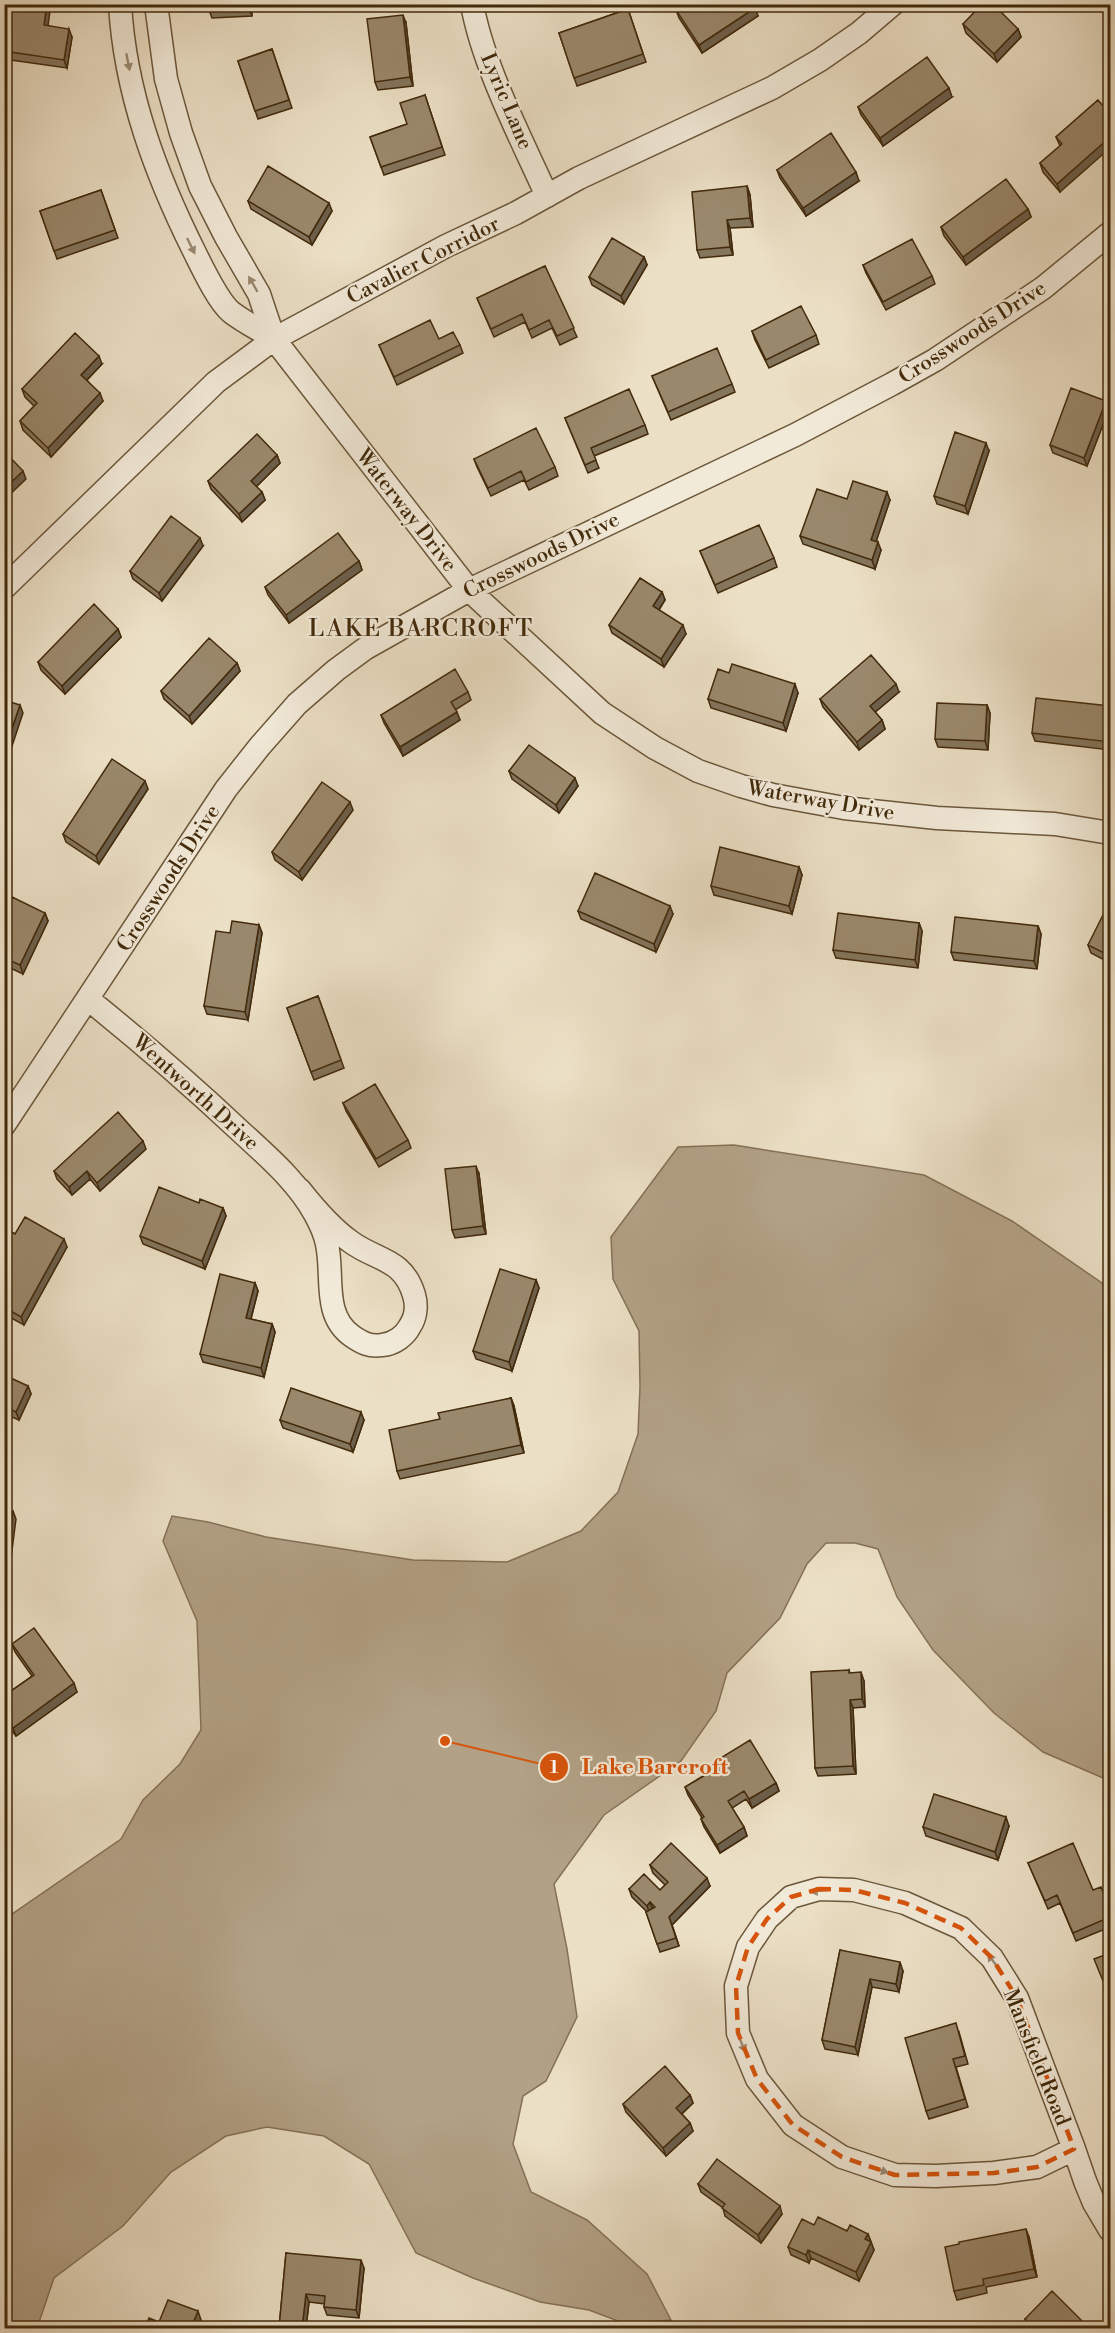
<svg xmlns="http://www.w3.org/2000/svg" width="1115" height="2333" font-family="'Libre Bodoni',serif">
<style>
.water{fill:#b2a186;stroke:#857155;stroke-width:1.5}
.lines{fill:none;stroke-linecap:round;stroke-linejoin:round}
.street-casing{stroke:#6c573a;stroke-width:25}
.street{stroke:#f2ead9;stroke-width:22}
.wall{fill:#84755d;stroke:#422a0b;stroke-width:1.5}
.shaded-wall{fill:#6c5f4c;stroke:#422a0b;stroke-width:1.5}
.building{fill:#9a886c;stroke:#422a0b;stroke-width:1.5}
.oneway{fill:#9a8a72}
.marked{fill:none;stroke:#d7540c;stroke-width:4.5;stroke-dasharray:12 8;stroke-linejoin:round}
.labels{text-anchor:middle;stroke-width:4.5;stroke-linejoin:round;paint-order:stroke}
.street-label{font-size:21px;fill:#422a0b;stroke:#f2ead9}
.quarter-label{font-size:24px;letter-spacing:1.5px;fill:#422a0b;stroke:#f2ead9}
.leader{fill:none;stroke:#d7540c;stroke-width:2}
.callout-dot{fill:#d7540c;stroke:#f2ead9;stroke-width:2}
.mark-label{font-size:18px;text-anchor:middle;font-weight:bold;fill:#fff}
.callout-label{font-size:22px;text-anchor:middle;font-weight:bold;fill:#d7540c;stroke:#f2ead9;stroke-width:4.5;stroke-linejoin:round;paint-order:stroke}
</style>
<rect width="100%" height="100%" fill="#ebdfc5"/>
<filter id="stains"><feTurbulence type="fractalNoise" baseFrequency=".00333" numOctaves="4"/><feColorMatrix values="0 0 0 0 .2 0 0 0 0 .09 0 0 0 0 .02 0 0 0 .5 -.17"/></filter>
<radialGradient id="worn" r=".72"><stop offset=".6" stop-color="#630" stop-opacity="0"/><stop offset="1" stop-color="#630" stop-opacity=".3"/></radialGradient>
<path class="water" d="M734,1145L924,1175L1012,1221L1102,1283L1110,1295V1781L1043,1752L994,1713L933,1650L897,1597L878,1549L855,1543H826L807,1564L780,1618L727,1673L716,1711L681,1761L604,1815L554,1884L567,1949L577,2017L546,2081L523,2096L513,2144L531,2192L587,2220L647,2274L671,2320L626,2324L589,2310L540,2302L473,2278L416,2253L369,2164L324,2136L267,2127L226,2136L171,2172L123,2226L54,2278L37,2328H5V1919L121,1839L143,1800L180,1764L201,1730L197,1621L163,1541L172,1516L208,1522L266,1537L413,1560L507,1562L581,1531L618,1492L638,1434L640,1387L639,1331L613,1279L611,1237L678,1147Z"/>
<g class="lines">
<defs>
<path id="street" d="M120,4C125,93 156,175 195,253C203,269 218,301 231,312C244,322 260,330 274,339L469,590L602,713L655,748L698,771L741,786L773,795L844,808L937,818L1055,824L1110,833
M156,4L166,79L181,133L200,186L226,237L259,294L274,339
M472,4C483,66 521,138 547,196
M4,588L216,382L274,339L446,246L516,213L579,178L772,88L820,60L859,33L893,4
M88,999C140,1041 190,1084 239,1130C267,1156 297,1181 315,1214C320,1223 325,1234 327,1244C334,1276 322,1315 352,1336C362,1343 370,1347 382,1345C394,1344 405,1336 410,1326C416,1317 417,1305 414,1295C403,1258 377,1261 351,1242C331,1228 315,1209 300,1190
M4,1125L226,789L260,746L297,704L336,670L366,648L469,590L795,435L892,384L935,360L1043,288L1110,233
M1074,2149L1037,2167L994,2173L936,2176L895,2175L842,2157L793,2125L757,2079L738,2033L736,1986L748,1947L767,1919L791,1897L819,1889L854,1890L905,1903L961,1928L992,1958L1017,1998L1074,2149L1085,2181L1094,2203L1110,2230"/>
</defs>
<use href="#street" class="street-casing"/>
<use href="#street" class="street"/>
</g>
<path class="wall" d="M4,4L72,37L67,68L4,59Z
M209,4H251L252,16L212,18L209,10Z
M755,8L758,16L702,53L679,18L676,10Z
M628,9L646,62L577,86L559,33Z
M406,23L413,86L378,90L375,82Z
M963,24L1018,29L1021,37L997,62L966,33Z
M272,49L292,108L258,119L238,61Z
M425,95L445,155L384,175L370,137L407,124Z
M952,97L883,146L861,115L858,107Z
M1098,100L1060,192L1043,172L1040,163L1060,146L1056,137Z
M777,170L859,181L806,216L780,178Z
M747,186L750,195L753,227L730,228L733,255L700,258L697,250Z
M101,190L118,238L57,259L40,211Z
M248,201L332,211L312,245L251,209Z
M1028,209L1031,217L966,265L944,236L941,227Z
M644,257L647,265L624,304L592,285L589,277Z
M863,265L932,276L935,284L886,310L866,273Z
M545,266L577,337L560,345L552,328L532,338L525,322L494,337L477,298Z
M752,331L816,335L819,344L769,368L755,340Z
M439,339L460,345L463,353L397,385L379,345Z
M102,364L87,380L103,401L51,457L23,430L20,421L34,406L25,397L22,389Z
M652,376L732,384L735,392L671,420Z
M1109,409L1087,466L1053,453L1050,445Z
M565,418L645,425L648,434L594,456L599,468L588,473Z
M989,451L968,514L937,504L934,496Z
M277,455L280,463L256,487L262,492L265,500L242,522L211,489L208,481Z
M474,459L555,467L558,476L529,490L524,480L491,496L477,467Z
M847,499L890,500L876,541L881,550L875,569L803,544L800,536Z
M203,546L162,601L133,579L130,571Z
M700,551L774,558L777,567L718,593Z
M359,561L362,570L289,623L268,595L265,587Z
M662,592L665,600L659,610L686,634L664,667L612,633L609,625Z
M118,629L121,637L65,694L41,670L38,662Z
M237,663L240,671L192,724L164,699L161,691Z
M468,692L471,700L455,710L460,720L403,756L384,723L381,715Z
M899,692L875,712L882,720L885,729L859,750L823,707L820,699Z
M798,693L786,731L711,708L708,699Z
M987,705L990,713L988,750L938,747L935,739Z
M1110,706V750L1035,741L1032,733Z
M509,771L578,786L559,813L512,779Z
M148,789L99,864L66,842L63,834Z
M353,810L302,880L275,860L272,852Z
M799,867L802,875L792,914L714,895L711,886Z
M578,911L673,914L656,952L581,919Z
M4,913H45L48,921L23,974L4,965Z
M1110,914V963L1091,953L1088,945Z
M919,923L922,931L918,968L836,958L833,950Z
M259,925L262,933L248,1020L207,1014L204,1006L230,933Z
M1038,926L1041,934L1037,969L954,960L951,952Z
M318,996L344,1068L314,1080L287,1008Z
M343,1103L408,1140L411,1148L379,1167L346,1111Z
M146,1149L100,1191L90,1179L72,1195L57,1179L54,1171Z
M479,1174L486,1234L455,1238L452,1230Z
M223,1208L226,1216L205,1269L143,1244L140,1236Z
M4,1228L15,1234L67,1247L24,1325L4,1314Z
M536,1280L539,1288L512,1371L476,1359L473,1351Z
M255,1283L258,1291L251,1319L272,1324L275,1332L264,1377L203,1362L200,1354Z
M4,1375L28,1386L31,1394L19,1420L5,1414L4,1415Z
M511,1398L514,1406L524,1453L400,1479L397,1471L440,1419Z
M280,1420H364L353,1452L283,1428Z
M12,1644L77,1692L16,1736L4,1721V1696L32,1676L15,1652Z
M849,1670L850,1673L864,1681L865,1707L853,1708L856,1774L818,1776L815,1768Z
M706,1767L776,1783L779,1791L752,1808L746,1799L732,1808L744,1827L747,1836L720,1853L704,1827L701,1819L702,1818L688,1795L685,1787L708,1773Z
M1009,1826L998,1860L926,1836L923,1827Z
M1028,1863L1093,1890L1110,1910V1927L1076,1941L1060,1903L1048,1909Z
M650,1865L710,1886L672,1925L679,1946L660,1952L646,1912H647L632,1897L629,1889L660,1890L665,1885L653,1873Z
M840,1950L903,1971L899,1992L872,1987L858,2055L825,2049L822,2040Z
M959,2032L968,2064L956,2067L968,2107L929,2119L926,2111Z
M690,2095L693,2103L682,2114L690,2123L693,2131L666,2156L626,2112L623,2104Z
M698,2184L782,2214L761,2243L725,2216L723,2208L701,2192Z
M814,2225L868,2234L874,2250L859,2281L811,2258L809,2263L791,2255L788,2247Z
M1029,2237L1037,2277L986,2287L987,2293L957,2300L954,2291Z
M286,2253L364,2268L359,2318L327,2315L324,2307L325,2304L309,2302L306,2328H279Z
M1025,2319L1089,2328H1029Z"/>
<path class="shaded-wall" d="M47,4H51L47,33L44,25Z
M249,4H251L252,16L249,8Z
M755,8L758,16L702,53L699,45Z
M403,15L406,23L413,86L410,77Z
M69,29L72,37L67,68L64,60Z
M1018,29L1021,37L997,62L994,54Z
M949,88L952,97L883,146L880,138Z
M1110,137V148L1060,192L1057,184Z
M856,172L859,181L806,216L803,208Z
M747,186L750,195L753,227L750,218Z
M329,203L332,211L312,245L309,237Z
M1028,209L1031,217L966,265L963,257Z
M727,220L730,228L733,255L730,247Z
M644,257L647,265L624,304L621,296Z
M99,356L102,364L84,383L81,375Z
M100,393L103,401L51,457L48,448Z
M1106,401L1109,409L1087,466L1084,458Z
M986,443L989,451L968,514L965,506Z
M277,455L280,463L254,489L251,481Z
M23,471L26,479L4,500V489Z
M262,492L265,500L242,522L239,514Z
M887,492L890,500L874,548L871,540Z
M200,538L203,546L162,601L159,593Z
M878,542L881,550L875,569L872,560Z
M359,561L362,570L289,623L286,615Z
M662,592L665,600L656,614L653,606Z
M683,625L686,634L664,667L661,659Z
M118,629L121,637L65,694L62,686Z
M237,663L240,671L192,724L189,716Z
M795,684L798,693L786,731L783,723Z
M896,684L899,692L873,714L870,706Z
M20,705L23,713L4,770V752Z
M987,705L990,713L988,750L985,741Z
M457,712L460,720L403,756L400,747Z
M882,720L885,729L859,750L857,742Z
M575,778L578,786L559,813L556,805Z
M145,781L148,789L99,864L96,856Z
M350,802L353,810L302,880L299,872Z
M799,867L802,875L792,914L789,906Z
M670,906L673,914L656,952L654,944Z
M45,913L48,921L23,974L20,965Z
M919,923L922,931L918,968L915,960Z
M259,925L262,933L248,1020L245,1012Z
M1038,926L1041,934L1037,969L1034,961Z
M143,1141L146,1149L100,1191L97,1183Z
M476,1166L479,1174L486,1234L483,1226Z
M87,1171L90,1179L72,1195L69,1187Z
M223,1208L226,1216L205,1269L202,1261Z
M64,1239L67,1247L24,1325L21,1317Z
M536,1280L539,1288L512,1371L509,1362Z
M255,1283L258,1291L249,1326L246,1318Z
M272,1324L275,1332L264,1377L261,1368Z
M28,1386L31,1394L19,1420L16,1412Z
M511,1398L514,1406L524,1453L521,1445Z
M361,1412L364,1420L353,1452L350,1444Z
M13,1511L16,1519L6,1597L4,1594V1575Z
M861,1672L864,1681L865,1707L862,1699Z
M74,1683L77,1692L16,1736L13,1728Z
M850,1700L853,1708L856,1774L853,1766Z
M776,1783L779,1791L752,1808L749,1799Z
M1006,1817L1009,1826L998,1860L995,1852Z
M744,1827L747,1836L720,1853L717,1845Z
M707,1878L710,1886L672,1925L679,1946L669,1917Z
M650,1902L653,1910L650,1914L647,1906Z
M900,1962L903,1971L899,1992L896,1984Z
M870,1979L872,1987L858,2055L855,2047Z
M690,2095L693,2103L679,2116L676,2108Z
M690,2123L693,2131L666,2156L663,2148Z
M780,2206L782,2214L761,2243L758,2235Z
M1026,2229L1029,2237L1037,2277L1034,2269Z
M868,2234L871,2242L865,2239Z
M871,2242L874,2250L859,2281L856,2272Z
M808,2250L811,2258L809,2263L806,2255Z
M361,2260L364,2268L359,2318L356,2310Z
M306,2294L309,2302L306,2328H302Z
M198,2311L201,2320L197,2328H191Z"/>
<path class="building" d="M4,4H47L44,25L69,29L64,60L4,51Z
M209,4H249V8L209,10Z
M684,4H753L755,8L699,45L676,10Z
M982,4H993L1018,29L994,54L963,24Z
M628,9L643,54L574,78L559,33Z
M403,15L410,77L375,82L367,19Z
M272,49L289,100L255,111L238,61Z
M927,57L949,88L880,138L858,107Z
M425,95L442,147L381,167L370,137L407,124L400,103Z
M1098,100L1110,114V137L1057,184L1040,163L1062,144L1056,137Z
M831,133L856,172L803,208L777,170Z
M268,166L329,203L309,237L248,201Z
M1006,179L1028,209L963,257L941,227Z
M747,186L750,218L727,220L730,247L697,250L692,192Z
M101,190L115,230L54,251L40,211Z
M612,238L644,257L621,296L589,277Z
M912,239L932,276L883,302L863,265Z
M545,266L574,328L557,336L549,320L529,330L522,314L491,329L477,298Z
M801,306L816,335L766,360L752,331Z
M430,320L439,339L453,332L460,345L394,377L379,345Z
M75,333L99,356L81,375L100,393L48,448L20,421L37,403L22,389Z
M717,348L732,384L668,412L652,376Z
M1071,388L1106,401L1084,458L1050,445Z
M629,389L645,425L591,448L596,460L585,465L565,418Z
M536,428L555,467L526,482L521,471L488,488L474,459Z
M955,432L986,443L965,506L934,496Z
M257,434L277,455L251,481L262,492L239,514L208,481Z
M4,451L23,471L4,489Z
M853,481L887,492L871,540L878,542L872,560L800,536L817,489L847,499Z
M171,516L200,538L159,593L130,571Z
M759,525L774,558L715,585L700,551Z
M338,533L359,561L286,615L265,587Z
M640,578L662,592L653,606L683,625L661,659L609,625Z
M94,604L118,629L62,686L38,662Z
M209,638L237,663L189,716L161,691Z
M871,655L896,684L870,706L882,720L857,742L820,699Z
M732,664L795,684L783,723L708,699L718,669L729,673Z
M455,669L468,692L451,702L457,712L400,747L381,715Z
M1036,698L1110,706V742L1032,733Z
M4,700L20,705L4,752Z
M937,703L987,705L985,741L935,739Z
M529,745L575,778L556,805L509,771Z
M112,759L145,781L96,856L63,834Z
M322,782L350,802L299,872L272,852Z
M720,847L799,867L789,906L711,886Z
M595,873L670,906L654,944L578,911Z
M12,897L45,913L20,965L4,958V913Z
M1105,911L1110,914V956L1088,945Z
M838,913L919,923L915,960L833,950Z
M955,917L1038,926L1034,961L951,952Z
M232,921L259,925L245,1012L204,1006L216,931L230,933Z
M318,996L341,1060L311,1072L287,1008Z
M375,1084L408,1140L376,1159L343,1103Z
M118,1112L143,1141L97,1183L87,1171L69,1187L54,1171Z
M476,1166L483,1226L452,1230L445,1169Z
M159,1187L199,1203L200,1199L223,1208L202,1261L140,1236Z
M25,1217L64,1239L21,1317L4,1307V1228L15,1234Z
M500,1269L536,1280L509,1362L473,1351Z
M220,1274L255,1283L246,1318L272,1324L261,1368L200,1354Z
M4,1375L28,1386L16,1412L4,1406Z
M291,1388L361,1412L350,1444L280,1420Z
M511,1398L521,1445L397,1471L389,1430L440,1419L438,1413Z
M4,1510L13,1511L4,1575Z
M34,1628L74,1683L13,1728L4,1716V1696L34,1675L12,1644Z
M849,1670V1673L861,1672L862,1699L850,1700L853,1766L815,1768L811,1672Z
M750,1740L776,1783L749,1799L744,1791L728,1801L744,1827L717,1845L701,1819L704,1817L685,1787L709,1773L706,1767Z
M934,1794L1006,1817L995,1852L923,1827Z
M671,1843L707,1878L669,1917L676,1938L657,1944L646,1912L655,1907L650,1902L647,1906L629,1889L644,1874L660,1890L668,1882L650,1865Z
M1073,1843L1093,1890L1101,1887L1110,1910V1917L1073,1933L1057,1895L1045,1901L1028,1863Z
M840,1950L900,1962L896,1984L870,1979L855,2047L822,2040Z
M1110,1953V1998L1094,1959Z
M956,2023L965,2056L953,2059L965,2099L926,2111L905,2038Z
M665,2066L690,2095L676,2108L690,2123L663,2148L623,2104Z
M717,2159L780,2206L758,2235L722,2208L725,2204L698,2184Z
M818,2217L847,2231L850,2225L868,2234L865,2239L871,2242L856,2272L808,2250L806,2255L788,2247L802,2219L814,2225Z
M1026,2229L1034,2269L983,2279L984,2285L954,2291L945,2247L959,2244V2242Z
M286,2253L361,2260L356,2310L324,2307L325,2296L306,2294L302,2328H279Z
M1052,2291L1089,2328H1034L1025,2319Z
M168,2300L198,2311L191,2328H145L149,2318L159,2322Z"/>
<defs><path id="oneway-solid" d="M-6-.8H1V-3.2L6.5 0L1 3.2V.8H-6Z" transform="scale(1.5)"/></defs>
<g class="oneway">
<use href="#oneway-solid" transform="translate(128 62) rotate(79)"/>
<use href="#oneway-solid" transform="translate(191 246) rotate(64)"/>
<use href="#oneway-solid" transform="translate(253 284) rotate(-120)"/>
<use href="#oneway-solid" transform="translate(819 1891) rotate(173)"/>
<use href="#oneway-solid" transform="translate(993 1961) rotate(-127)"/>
<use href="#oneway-solid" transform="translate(742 2044) rotate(67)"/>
<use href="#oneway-solid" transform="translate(880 2170) rotate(19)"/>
</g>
<path class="marked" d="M819,1889L854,1890L905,1903L961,1928L992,1958L1017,1998L1074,2149L1037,2167L994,2173L895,2175L842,2157L793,2125L757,2079L738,2033L736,1986L748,1947L767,1919L791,1897Z"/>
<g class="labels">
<g class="street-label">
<text transform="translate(507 101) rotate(67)" y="7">Lyric Lane</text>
<text transform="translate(423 260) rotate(-27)" y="7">Cavalier Corridor</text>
<text transform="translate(972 332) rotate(-33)" y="7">Crosswoods Drive</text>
<text transform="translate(407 510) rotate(52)" y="7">Waterway Drive</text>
<text transform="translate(541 555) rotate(-26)" y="7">Crosswoods Drive</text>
<text transform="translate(821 800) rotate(10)" y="7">Waterway Drive</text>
<text transform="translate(168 878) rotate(-57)" y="7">Crosswoods Drive</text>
<text transform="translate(196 1092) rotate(42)" y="7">Wentworth Drive</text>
<text transform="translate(1037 2057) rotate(68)" y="7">Mansfield Road</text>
</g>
<g class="quarter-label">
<text x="421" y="636">LAKE BARCROFT</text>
</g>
</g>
<path class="leader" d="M445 1741L554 1767"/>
<g class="callout-dot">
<circle cx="445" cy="1741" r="6"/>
<circle cx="554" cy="1767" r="15"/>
</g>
<g class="mark-label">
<text x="554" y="1773">1</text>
</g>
<g class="callout-label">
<text x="655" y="1774">Lake Barcroft</text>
</g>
<rect width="1115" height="2333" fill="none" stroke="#ebdfc5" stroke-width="24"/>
<rect x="6" y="6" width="1103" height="2321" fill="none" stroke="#422a0b" stroke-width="3"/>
<rect x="12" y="12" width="1091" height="2309" fill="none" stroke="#422a0b" stroke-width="1.5"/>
<rect width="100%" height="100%" filter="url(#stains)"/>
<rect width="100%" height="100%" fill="url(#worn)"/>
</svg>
